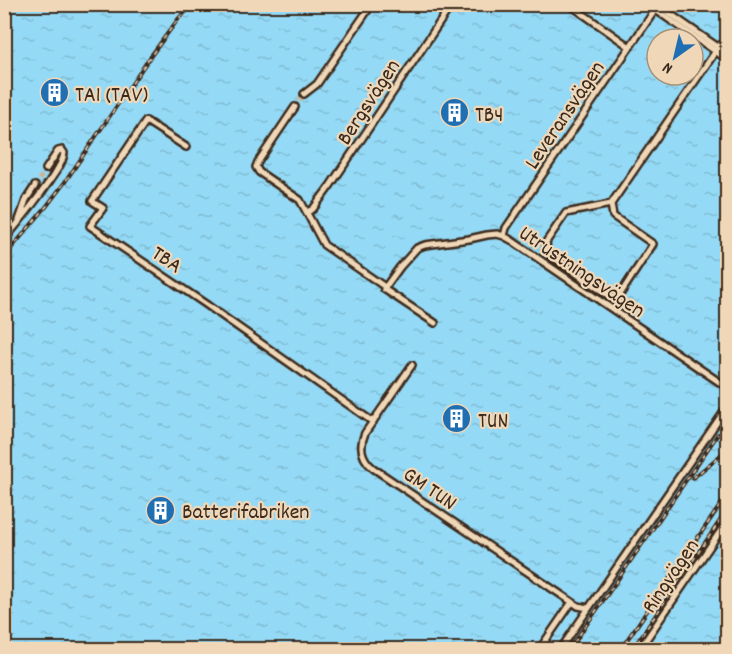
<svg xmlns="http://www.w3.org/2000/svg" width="732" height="654" font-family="Dekko,sans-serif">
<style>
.water{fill:url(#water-ripples);stroke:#7094a0;stroke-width:1.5;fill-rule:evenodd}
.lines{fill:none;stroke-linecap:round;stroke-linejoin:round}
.street-tunnel{stroke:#cbb498;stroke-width:5;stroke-dasharray:5 2.5;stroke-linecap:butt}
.street-casing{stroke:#3b2a1e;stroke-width:10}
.street{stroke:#efd7b7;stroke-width:5}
.rail-casing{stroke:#3b2a1e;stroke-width:4}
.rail{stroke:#efd7b7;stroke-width:1.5;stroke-dasharray:4.5;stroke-linecap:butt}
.labels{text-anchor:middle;stroke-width:4.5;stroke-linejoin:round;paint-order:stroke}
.poi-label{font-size:22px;fill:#3b2a1e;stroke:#efd7b7;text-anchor:start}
.street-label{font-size:22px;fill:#3b2a1e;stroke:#efd7b7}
</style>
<defs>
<pattern id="water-ripples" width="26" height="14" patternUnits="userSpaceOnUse" patternTransform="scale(1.5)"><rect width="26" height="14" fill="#94daf6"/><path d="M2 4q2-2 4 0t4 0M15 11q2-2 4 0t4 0" fill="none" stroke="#80bbd2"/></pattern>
</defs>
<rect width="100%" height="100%" fill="#efd7b7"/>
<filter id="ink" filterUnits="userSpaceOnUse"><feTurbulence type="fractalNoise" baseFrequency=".0167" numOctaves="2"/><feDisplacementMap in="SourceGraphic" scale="12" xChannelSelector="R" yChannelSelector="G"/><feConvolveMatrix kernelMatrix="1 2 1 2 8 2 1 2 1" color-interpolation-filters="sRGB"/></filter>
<g filter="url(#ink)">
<path class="water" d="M5,5H727V649H5ZM657,39H693V75H657Z"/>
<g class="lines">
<path class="street-tunnel" d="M295,107L304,94
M35,186L46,169"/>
<defs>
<path id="street" d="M569,4L630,47
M647,4L728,60
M656,4L728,54
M642,5L643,4
M304,94L317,84L372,4
M295,107L258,162L256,167L259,172L300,200L324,245L385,287
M186,147L146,121L92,201L103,208L90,226L204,303L373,422
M611,204L566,213L546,242L547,250L551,256L609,296L615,298L619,296L653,244L613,216L611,204L720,45
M307,212L313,209L330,186L452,4
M19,220L26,200L35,186
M504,236L506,228L653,13
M4,240C20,221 35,202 49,182C55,173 63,163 64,153L62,150L58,151L46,169
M435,323L384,289L400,267L417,248L425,245L469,239L487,235L497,234L504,236L511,240L728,388
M412,365L365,433C359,447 361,458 373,468L572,602
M539,650L572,602L578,606L588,608
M560,650L728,406
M639,650L728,520"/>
</defs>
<use href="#street" class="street-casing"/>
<use href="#street" class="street"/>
<defs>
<path id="rail" d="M4,257L46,207L65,182L150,57L179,18L194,4
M693,478L728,449
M569,650L718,434
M620,650L728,494
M632,650L728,509"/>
</defs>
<use href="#rail" class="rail-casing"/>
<use href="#rail" class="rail"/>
</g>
</g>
<defs>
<symbol id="building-disc" viewBox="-11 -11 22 22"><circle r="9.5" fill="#1f6fb2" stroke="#efd7b7"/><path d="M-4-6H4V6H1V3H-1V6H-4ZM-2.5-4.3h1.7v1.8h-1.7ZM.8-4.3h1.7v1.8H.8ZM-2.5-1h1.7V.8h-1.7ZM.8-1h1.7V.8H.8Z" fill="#fff"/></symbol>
</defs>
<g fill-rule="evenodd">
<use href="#building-disc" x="38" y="76" width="33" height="33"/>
<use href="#building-disc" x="438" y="96" width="33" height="33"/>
<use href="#building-disc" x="440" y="402" width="33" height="33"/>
<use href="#building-disc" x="144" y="494" width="33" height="33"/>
</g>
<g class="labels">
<g class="poi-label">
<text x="75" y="101">TA1 (TAV)</text>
<text x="475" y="121">TB4</text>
<text x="478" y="427">TUN</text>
<text x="182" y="518">Batterifabriken</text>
</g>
<g class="street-label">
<text transform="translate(367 101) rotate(-57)" y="8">Bergsvägen</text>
<text transform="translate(563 114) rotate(-56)" y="8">Leveransvägen</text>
<text transform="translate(168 258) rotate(34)" y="8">TBA</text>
<text transform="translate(583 270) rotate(34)" y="8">Utrustningsvägen</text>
<text transform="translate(431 487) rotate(34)" y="8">GM TUN</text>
<text transform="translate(669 575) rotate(-56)" y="8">Ringvägen</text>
</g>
</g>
<rect width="732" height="654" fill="none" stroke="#efd7b7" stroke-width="24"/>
<rect x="12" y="12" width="708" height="630" fill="none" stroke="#3b2a1e" stroke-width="2" filter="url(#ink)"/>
<g transform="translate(675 57) rotate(214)"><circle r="28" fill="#efd7b7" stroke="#a7927a" stroke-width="1.5"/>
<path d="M0-4.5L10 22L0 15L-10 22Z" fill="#1f6fb2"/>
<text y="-9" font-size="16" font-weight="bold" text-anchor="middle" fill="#3b2a1e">N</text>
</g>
</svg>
